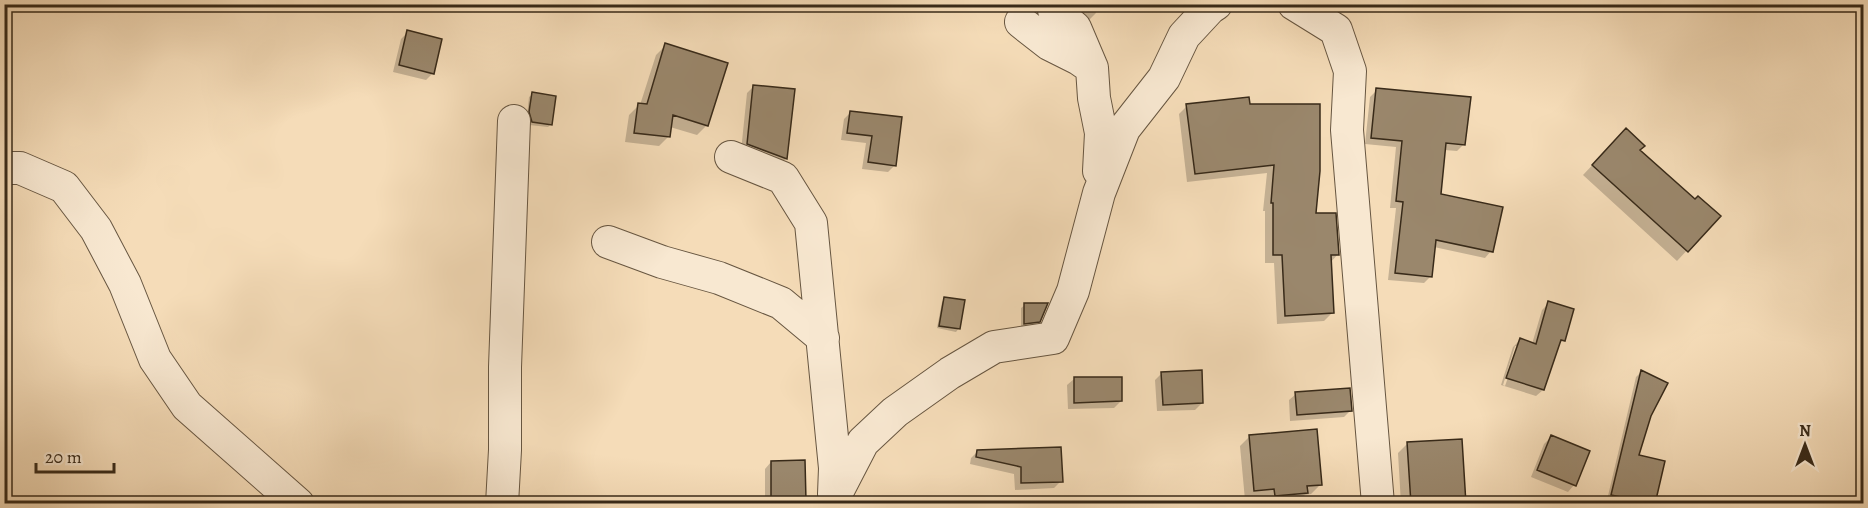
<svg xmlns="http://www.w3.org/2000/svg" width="1868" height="508" font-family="Alegreya,serif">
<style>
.shadow{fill:#0003;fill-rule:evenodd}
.building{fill:#9a876c;stroke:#382a19;stroke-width:1.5}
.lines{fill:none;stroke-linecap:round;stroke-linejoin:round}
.street-casing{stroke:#675641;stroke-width:34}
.street{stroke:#f8e8d1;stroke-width:32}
</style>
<rect width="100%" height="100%" fill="#f5dcb8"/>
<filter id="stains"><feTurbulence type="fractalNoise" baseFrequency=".00333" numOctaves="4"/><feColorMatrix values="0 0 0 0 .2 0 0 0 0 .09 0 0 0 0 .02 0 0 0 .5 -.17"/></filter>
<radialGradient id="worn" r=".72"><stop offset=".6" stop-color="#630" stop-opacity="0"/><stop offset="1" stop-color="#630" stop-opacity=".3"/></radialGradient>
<path class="shadow" d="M1064,4H1094L1096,13L1089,20L1080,22Z
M408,32L433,73L426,80L393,72L401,39Z
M666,45L707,125L697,135L670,127L669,136L659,146L625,142L629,115L639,105H640L656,55Z
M754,86L793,91L786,159L779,165L741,151L747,93Z
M1377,90L1464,144L1457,151L1444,150L1440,195L1491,251L1485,258L1434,247L1431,276L1424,283L1388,280L1396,208H1390L1396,147L1365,144L1370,97Z
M533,94L551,124L548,127L529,125L527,116L529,97Z
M1187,106H1249L1338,254L1330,263L1333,312L1324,321L1277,324L1274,263H1265V211H1263L1267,173L1187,182L1179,114Z
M851,112L901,118L895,165L888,172L862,169L866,143L841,140L844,119Z
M1616,140L1638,150L1695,201L1719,216L1677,261L1583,175Z
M945,299L959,328L956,332L937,328L942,302Z
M1549,303L1563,340L1557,346L1543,390L1536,396L1501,385L1513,347L1520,340L1532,344L1542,310ZM1515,346H1519L1505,386L1503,385Z
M1025,305L1039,321L1036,324L1021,327V308Z
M1641,372L1650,415L1637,456L1653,504H1623L1607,500L1636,377Z
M1162,373L1202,403L1195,410L1157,411L1155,380Z
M1074,379L1121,401L1114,408L1068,409L1067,385Z
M1296,394L1351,410L1344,417L1290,421L1289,400Z
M1250,436L1321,484L1311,494L1305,495L1297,503L1265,504V498L1245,500L1240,446Z
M1551,437L1574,485L1568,492L1531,477L1544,444Z
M1408,443L1464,504H1401L1398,453Z
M978,451L1061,481L1054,488L1015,490L1014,474L970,464L971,458Z
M771,462H804V504H765V469Z"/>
<path class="building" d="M407,30L442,39L434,74L399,65Z
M665,43L728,63L708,126L673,115L670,137L634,133L638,103L647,104Z
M753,85L795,89L787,159L747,144Z
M1376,88L1471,97L1465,145L1446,143L1441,194L1503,207L1493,252L1436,240L1432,277L1395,273L1403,202L1396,201L1402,141L1371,138Z
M532,92L556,96L552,125L532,122L529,112Z
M1249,97L1250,104H1320V171L1316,213H1336L1339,255H1331L1334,313L1285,316L1282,255H1273V203H1271L1274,165L1195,174L1186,104Z
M850,111L902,117L896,166L868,162L872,136L847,133Z
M1626,128L1645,146L1640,150L1695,199L1698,196L1721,216L1688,252L1592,165Z
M944,297L965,300L960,329L939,326Z
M1548,301L1574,309L1565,341L1561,340L1544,390L1506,378L1520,338L1536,344Z
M1024,303H1048L1040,322L1024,324Z
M1202,370L1203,403L1163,405L1161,372Z
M1641,370L1668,383L1651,416L1639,455L1665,461L1655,504L1611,495Z
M1074,377H1122V401L1074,403Z
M1350,388L1352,411L1297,415L1295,392Z
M1317,429L1322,485L1307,486L1308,493L1275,496L1274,489L1254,491L1249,435Z
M1551,435L1590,451L1576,486L1537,470Z
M1462,439L1466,504H1411L1407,442Z
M1061,447L1063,482L1021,483V467L976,457L977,450Z
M805,460L806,501H771V461Z"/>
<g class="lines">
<defs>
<path id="street" d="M1053,4L1054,10L1075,28L1092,68
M1294,4L1336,30L1350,71L1347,130L1378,504
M1021,22L1049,44L1079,59L1092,68L1094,98L1101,133L1099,171
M731,157L783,178L811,223L835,468L834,494
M4,168H20L64,187L96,229L125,284L155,359L187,406L298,504
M608,242L662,262L719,278L781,303L823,338
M834,498L863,442L895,412L950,373L994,347L1053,338L1073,291L1099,193L1124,129L1164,78L1184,36L1210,8L1216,4
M502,504L505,450V367L514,121"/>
</defs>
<use href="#street" class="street-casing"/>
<use href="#street" class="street"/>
</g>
<rect width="1868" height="508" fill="none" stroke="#f5dcb8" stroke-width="24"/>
<rect x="6" y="6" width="1856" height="496" fill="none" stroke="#382a19" stroke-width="3"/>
<rect x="12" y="12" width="1844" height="484" fill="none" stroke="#382a19" stroke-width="1.5"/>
<g transform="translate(1805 445)" stroke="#f8e8d1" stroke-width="4.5" paint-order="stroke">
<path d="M0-4.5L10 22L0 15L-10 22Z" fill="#382a19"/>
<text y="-9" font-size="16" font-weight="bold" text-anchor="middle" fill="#382a19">N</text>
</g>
<path d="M36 463v9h78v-9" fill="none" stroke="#382a19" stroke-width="3"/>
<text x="45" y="463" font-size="18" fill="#382a19" stroke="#f8e8d1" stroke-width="4.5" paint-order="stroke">20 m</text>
<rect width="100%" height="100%" filter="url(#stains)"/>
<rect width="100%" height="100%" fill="url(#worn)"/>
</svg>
